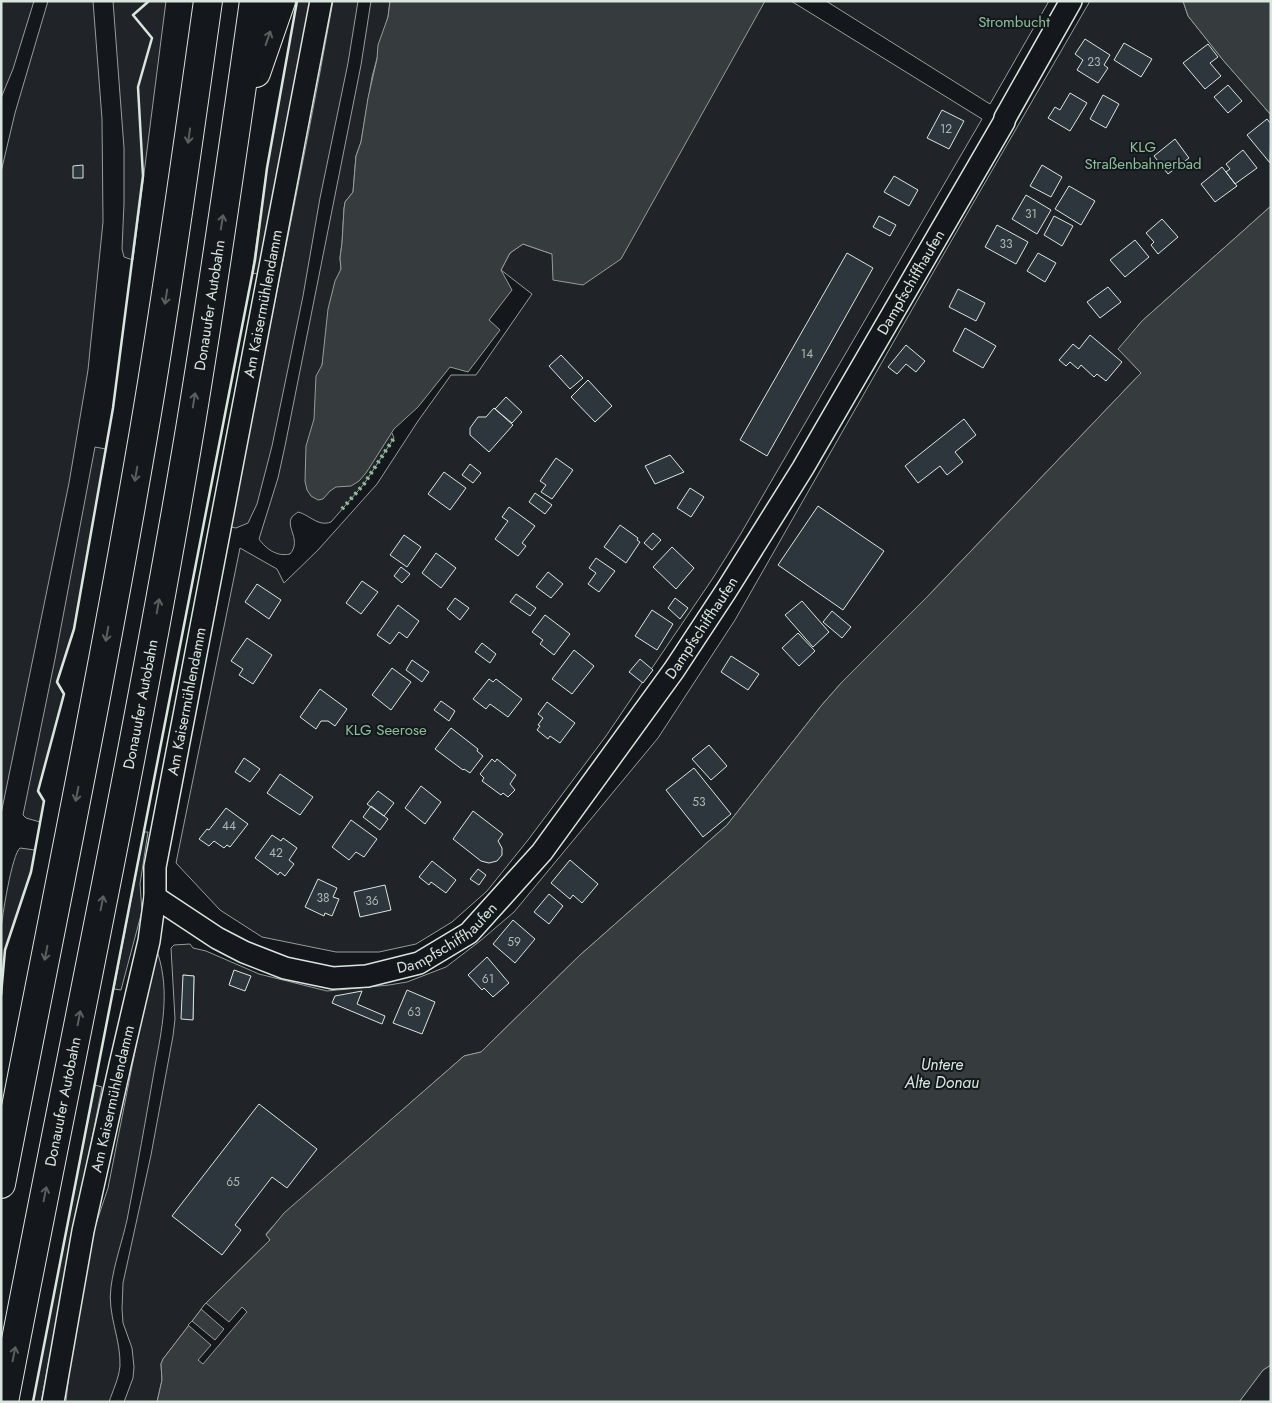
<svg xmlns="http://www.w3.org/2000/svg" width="1272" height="1403" font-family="Jost,sans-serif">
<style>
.green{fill:#202428;stroke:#939e99;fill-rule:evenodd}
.water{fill:#363b3e;stroke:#939e99}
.pier{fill:#14181c;stroke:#939e99}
.building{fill:#2c363c;stroke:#d8e6dc}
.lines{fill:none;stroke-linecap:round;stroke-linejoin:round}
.minor-casing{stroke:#d8e6dc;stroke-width:24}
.motorway-casing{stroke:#d8e6dc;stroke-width:30}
.minor{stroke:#14181c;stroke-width:21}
.motorway{stroke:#14181c;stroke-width:28}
.hedge{stroke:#8ac095;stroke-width:4;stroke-dasharray:2.5 4;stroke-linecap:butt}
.wall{stroke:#d8e6dc;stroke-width:2.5}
.oneway{stroke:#59605f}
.labels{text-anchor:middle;stroke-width:4;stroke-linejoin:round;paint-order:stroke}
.number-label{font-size:12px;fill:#adbab4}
.park-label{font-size:15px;fill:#8ac095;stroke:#14181c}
.street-label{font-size:15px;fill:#d8e6dc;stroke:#14181c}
.water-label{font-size:16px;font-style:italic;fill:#d8e6dc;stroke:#14181c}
</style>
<rect width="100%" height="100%" fill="#14181c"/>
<path class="green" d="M1,1H34L13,69L1,98Z
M48,1H93L102,119L103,222L88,370L69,483L1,814V172L15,113Z
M113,1H166L133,260L124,257L122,249L124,203V148Z
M297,1H310L287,128L258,274L252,273L267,168Z
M333,1H358L348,63L320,198L303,296L272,446L257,504L248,523L236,528L231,527C263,351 302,177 333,1Z
M371,1H390L388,17L372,77L361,142L356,156L353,192L345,202L344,209L342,243L340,258L341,269L322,365L324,376L392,433L394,438L364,484L331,522C318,527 310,515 298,512C296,514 293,515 292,517C285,527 302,540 290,554C277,557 266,549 259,539L278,478L285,446L361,65Z
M765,1H791L982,119L740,535L713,578L606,736L528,840L487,891L452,922L416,944L379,952H336L262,937L220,910L176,863L240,548L277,569L284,583L318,550L377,484L418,421L451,375H476L532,294L501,270L510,253L523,244L552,254Z
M826,1H1049L990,104Z
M1090,1H1183L1188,16L1223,60L1271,115V206L1142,321L1119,349L1141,373L928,596L842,682L821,706L727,825L579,956L481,1052L464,1056L285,1213L266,1234L270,1240L206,1303L163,1359L161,1364L162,1380L157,1402H124L133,1378L134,1367L132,1348L123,1323L122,1309L123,1283L151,1155L173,1036L175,1019L171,948L174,945L190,944L193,948L206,951L259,974L327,991L389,985L407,982L446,967L480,941L514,912L658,738L735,620L938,264ZM183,975L194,976L193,1019Z
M95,447L106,449L74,628L57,682L64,694L38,791L44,801L40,822L26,818L23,815L55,659Z
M144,832H148L140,884L142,911L121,990L114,989Z
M20,848L35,850L31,872L5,950L1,995C1,973 0,951 1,930C2,917 12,854 20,848Z
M158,954C170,992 162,1029 155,1066C146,1118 137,1169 127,1220C122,1242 114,1264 111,1287C107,1314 121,1339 120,1366C119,1378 113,1390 109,1402H66L75,1316L92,1236L108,1188L149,981L154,958Z
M95,1085L102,1087L41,1402H33Z
M1271,1365V1402H1239L1263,1370Z"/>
<path class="water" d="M390,1H765L621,259L583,285L553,280L552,254L523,244L510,253L501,270L512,290L489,320L500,330L468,372L450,367L418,407L394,429L366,473L359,481L351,486L336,487L330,491L323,499L318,500L311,496L307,490L305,481L306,446L314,419L316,376L322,365L328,309L335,281L341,269L340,258L342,243L344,209L345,202L353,192L356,156L361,142L368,98L377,59L378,45L388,17Z
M1183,1H1271V115L1223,60L1188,16Z
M1271,206V1365L1263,1370L1239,1402H157L162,1380L161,1364L163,1359L206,1303L270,1240L266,1235L284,1213L464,1056L481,1052L579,956L727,825L821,706L842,682L928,596L1141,373L1118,349L1142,321Z"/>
<path class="pier" d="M206,1303L229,1322L242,1307L247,1312L203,1364L198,1360L211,1345L188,1325L192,1321L215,1340L224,1329L201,1309Z"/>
<path class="building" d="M1085,39L1110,55L1104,65L1108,68L1098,83L1077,70L1083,60L1075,54Z
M1124,43L1152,59L1141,77L1114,60Z
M1208,44L1218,57L1210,63L1221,76L1205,89L1183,63Z
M1228,85L1242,101L1228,113L1214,97Z
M1070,93L1087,103L1070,131L1048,118L1055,107L1060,110Z
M1103,95L1119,104L1106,128L1090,119Z
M942,110L964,121L949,149L927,138Z
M1267,119L1271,124L1270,163L1247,135Z
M1175,139L1189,158L1168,174L1154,156Z
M1243,150L1257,168L1235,184L1226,172L1230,169L1226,164Z
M83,165V178H73V166Z
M1042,165L1062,177L1051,197L1030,186Z
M1222,167L1237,186L1215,202L1201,184Z
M894,176L918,190L909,206L884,192Z
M1069,186L1095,201L1081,225L1055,209Z
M1026,195L1051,210L1037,234L1012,219Z
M879,216L896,225L890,236L873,227Z
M1054,216L1073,226L1062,246L1044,235Z
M1162,219L1178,237L1158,254L1151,245L1154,242L1146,233Z
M997,225L1028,242L1016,264L985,247Z
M1135,240L1149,257L1125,277L1110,260Z
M847,253L873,268L767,456L740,440Z
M1038,253L1056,263L1045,282L1027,271Z
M1108,287L1121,302L1100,318L1087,302Z
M958,289L985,303L976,321L949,307Z
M965,328L996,346L983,368L953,351Z
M1090,335L1122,362L1106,381L1097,374L1094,377L1081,365L1078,369L1070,362L1066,366L1059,360L1073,344L1079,349Z
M906,345L925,361L916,372L906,364L897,374L888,367Z
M561,355L583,378L570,389L549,366Z
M588,380L612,406L595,422L571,397Z
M506,397L522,412L512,423L495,409Z
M494,408L513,425L489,452L470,435V428L478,417H486Z
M964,419L976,435L955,452L963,462L947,475L940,466L918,483L905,466Z
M670,455L684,472L655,484L645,466Z
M556,458L573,470L552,499L541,492L546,485L540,481Z
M470,464L481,473L473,483L462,475Z
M444,472L466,488L450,510L428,494Z
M690,488L704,497L691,517L677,508Z
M535,493L552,505L545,514L529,502Z
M818,506L884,551L843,610L778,565Z
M509,507L535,526L522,543L526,546L518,556L495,539L508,521L502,517Z
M620,525L638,538L637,540L640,542L626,563L604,547Z
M653,533L661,540L652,550L644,543Z
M404,535L421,547L407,567L390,555Z
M672,547L694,568L676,589L653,567Z
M436,553L456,568L441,588L422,573Z
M596,558L615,571L599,592L588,584L596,573L589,568Z
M401,567L410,574L402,583L394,576Z
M548,572L563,584L551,598L536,587Z
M362,581L378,592L361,614L346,603Z
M257,584L281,600L269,619L245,602Z
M516,594L536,608L530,616L510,602Z
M455,598L469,608L460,620L447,609Z
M675,598L688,608L680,619L668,608Z
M802,601L829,632L813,647L785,615Z
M398,605L419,621L407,638L399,632L390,644L377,635Z
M652,610L673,624L657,650L635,636Z
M832,611L851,627L842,638L823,622Z
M545,615L570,634L554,655L540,644L543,640L532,632Z
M798,633L815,651L799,666L782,648Z
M247,638L272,655L253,684L239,675L243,669L231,661Z
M482,643L496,654L490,663L475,652Z
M574,650L594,666L572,694L552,679Z
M731,656L759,674L748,690L721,672Z
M640,659L653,670L643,683L629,672Z
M412,660L429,672L422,682L406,670Z
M392,668L411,682L391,710L372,695Z
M489,679L493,682L496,679L522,699L508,717L490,704L486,709L473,699Z
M320,689L347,709L335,726L328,721H321L316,729L300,717Z
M441,701L455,711L449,721L434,710Z
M547,702L575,723L560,743L550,736L548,739L537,730L540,726L538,725L543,718L538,714Z
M451,728L478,749L477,751L483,756L470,773L464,769L463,770L435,749Z
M709,745L727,766L711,780L692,759Z
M244,758L260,769L250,782L235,772Z
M492,759L495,762L497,759L516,775L510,784L515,790L508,797L503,793L501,795L482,781L484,778L480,774Z
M694,768L731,814L703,837L666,790Z
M280,774L313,797L300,815L267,793Z
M421,786L441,802L425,824L405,808Z
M378,791L394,803L384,816L367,804Z
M371,806L388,819L380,830L363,817Z
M226,808L248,824L230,847L227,845L224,848L214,841L209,846L199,839L207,829L209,830Z
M473,811L503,834L498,841L502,848V855L497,861L489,863L481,861L453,839Z
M351,820L377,839L364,857L356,852L349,860L332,847Z
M272,835L281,841L283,838L297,848L289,860L294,864L285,876L280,872L278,875L255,858Z
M570,860L598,884L582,903L573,895L570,899L551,883Z
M432,861L456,880L446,893L431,882L429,885L419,877Z
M478,869L486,875L479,885L470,879Z
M318,879L337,888L333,897L339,899L332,916L325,913L324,916L305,907Z
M385,885L391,910L360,917L354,892Z
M549,894L563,906L549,924L534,912Z
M513,920L535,939L515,963L493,944Z
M487,957L509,983L493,997L484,988L482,990L468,975Z
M234,970L251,976L245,991L229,985Z
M183,975L194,976L193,1020L181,1019Z
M407,990L435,1002L422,1034L393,1023Z
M362,991L357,1004L385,1016L382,1024L332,1003L335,996Z
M259,1104L317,1149L287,1188L272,1177L235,1225L241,1230L222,1255L172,1216Z"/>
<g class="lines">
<defs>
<g id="minor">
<path id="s1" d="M155,897L217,938L244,952L285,968L333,978L367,976L419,963L469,933L542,852L674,670L726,591L803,468L1004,122L1005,118L1071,1"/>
<path id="s2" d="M53,1402L83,1231L120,1065L149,941L155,897V867L321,1"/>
</g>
<g id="motorway">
<path d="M256,73L281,1"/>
<path d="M1,1184C50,931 102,679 145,425C169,284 188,143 208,1"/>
<path id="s3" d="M4,1402C65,1083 133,766 187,447C212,299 233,150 254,1"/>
</g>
</defs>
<use href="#minor" class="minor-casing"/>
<use href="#motorway" class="motorway-casing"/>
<use href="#minor" class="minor"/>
<use href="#motorway" class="motorway"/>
<path class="hedge" d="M342,509L364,484L394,438"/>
<path class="wall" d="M1,995L5,950L31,872L44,801L38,791L64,694L57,682L74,629L113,408L143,176L138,87L152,38L133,15L149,1
M33,1402L255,260L267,168L297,1"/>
</g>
<defs><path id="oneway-shaft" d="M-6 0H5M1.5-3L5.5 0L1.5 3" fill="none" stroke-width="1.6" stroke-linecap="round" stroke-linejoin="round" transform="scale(1.25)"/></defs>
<g class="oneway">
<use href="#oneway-shaft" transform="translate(268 38) rotate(-71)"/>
<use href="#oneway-shaft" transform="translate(189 136) rotate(98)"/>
<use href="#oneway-shaft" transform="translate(222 222) rotate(-81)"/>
<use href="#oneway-shaft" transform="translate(166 297) rotate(99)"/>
<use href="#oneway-shaft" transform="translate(194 400) rotate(-81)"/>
<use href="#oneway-shaft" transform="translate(136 474) rotate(100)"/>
<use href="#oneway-shaft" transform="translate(158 606) rotate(-80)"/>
<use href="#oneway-shaft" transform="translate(107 634) rotate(100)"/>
<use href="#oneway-shaft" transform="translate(77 794) rotate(101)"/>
<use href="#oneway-shaft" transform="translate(102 903) rotate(-79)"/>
<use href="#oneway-shaft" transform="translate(46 953) rotate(101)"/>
<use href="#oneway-shaft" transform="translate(79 1018) rotate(-79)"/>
<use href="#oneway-shaft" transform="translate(45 1194) rotate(-79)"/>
<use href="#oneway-shaft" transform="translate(14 1354) rotate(-79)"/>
</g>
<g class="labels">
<g class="number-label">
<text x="1094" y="66">23</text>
<text x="946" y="133">12</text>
<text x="1031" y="218">31</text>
<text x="1006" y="248">33</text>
<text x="807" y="358">14</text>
<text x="699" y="806">53</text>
<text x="229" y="830">44</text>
<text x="276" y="857">42</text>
<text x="323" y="902">38</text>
<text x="372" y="905">36</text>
<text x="514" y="946">59</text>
<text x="488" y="983">61</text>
<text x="414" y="1016">63</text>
<text x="233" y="1186">65</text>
</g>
<g class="park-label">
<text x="1014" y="27">Strombucht</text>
<text x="1143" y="152">KLG<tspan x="1143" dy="17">Straßenbahnerbad</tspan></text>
<text x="386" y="735">KLG Seerose</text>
</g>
<g class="street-label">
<text dy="5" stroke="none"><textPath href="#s1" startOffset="1132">Dampfschiffhaufen</textPath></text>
<text dy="5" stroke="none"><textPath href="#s3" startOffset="1116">Donauufer Autobahn</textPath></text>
<text dy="5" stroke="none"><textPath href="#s2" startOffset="1119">Am Kaisermühlendamm</textPath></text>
<text dy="5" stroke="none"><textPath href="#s1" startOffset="728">Dampfschiffhaufen</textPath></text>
<text dy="5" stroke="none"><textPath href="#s2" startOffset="714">Am Kaisermühlendamm</textPath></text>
<text dy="5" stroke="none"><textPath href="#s3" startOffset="711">Donauufer Autobahn</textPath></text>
<text dy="5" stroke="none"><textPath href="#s1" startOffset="322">Dampfschiffhaufen</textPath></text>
<text dy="5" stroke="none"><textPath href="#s2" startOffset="309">Am Kaisermühlendamm</textPath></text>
<text dy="5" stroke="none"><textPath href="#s3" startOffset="306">Donauufer Autobahn</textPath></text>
</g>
<g class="water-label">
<text x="942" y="1070">Untere<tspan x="942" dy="18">Alte Donau</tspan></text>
</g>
</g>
<rect width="1272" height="1403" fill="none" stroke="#d8e6dc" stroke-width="5"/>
</svg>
